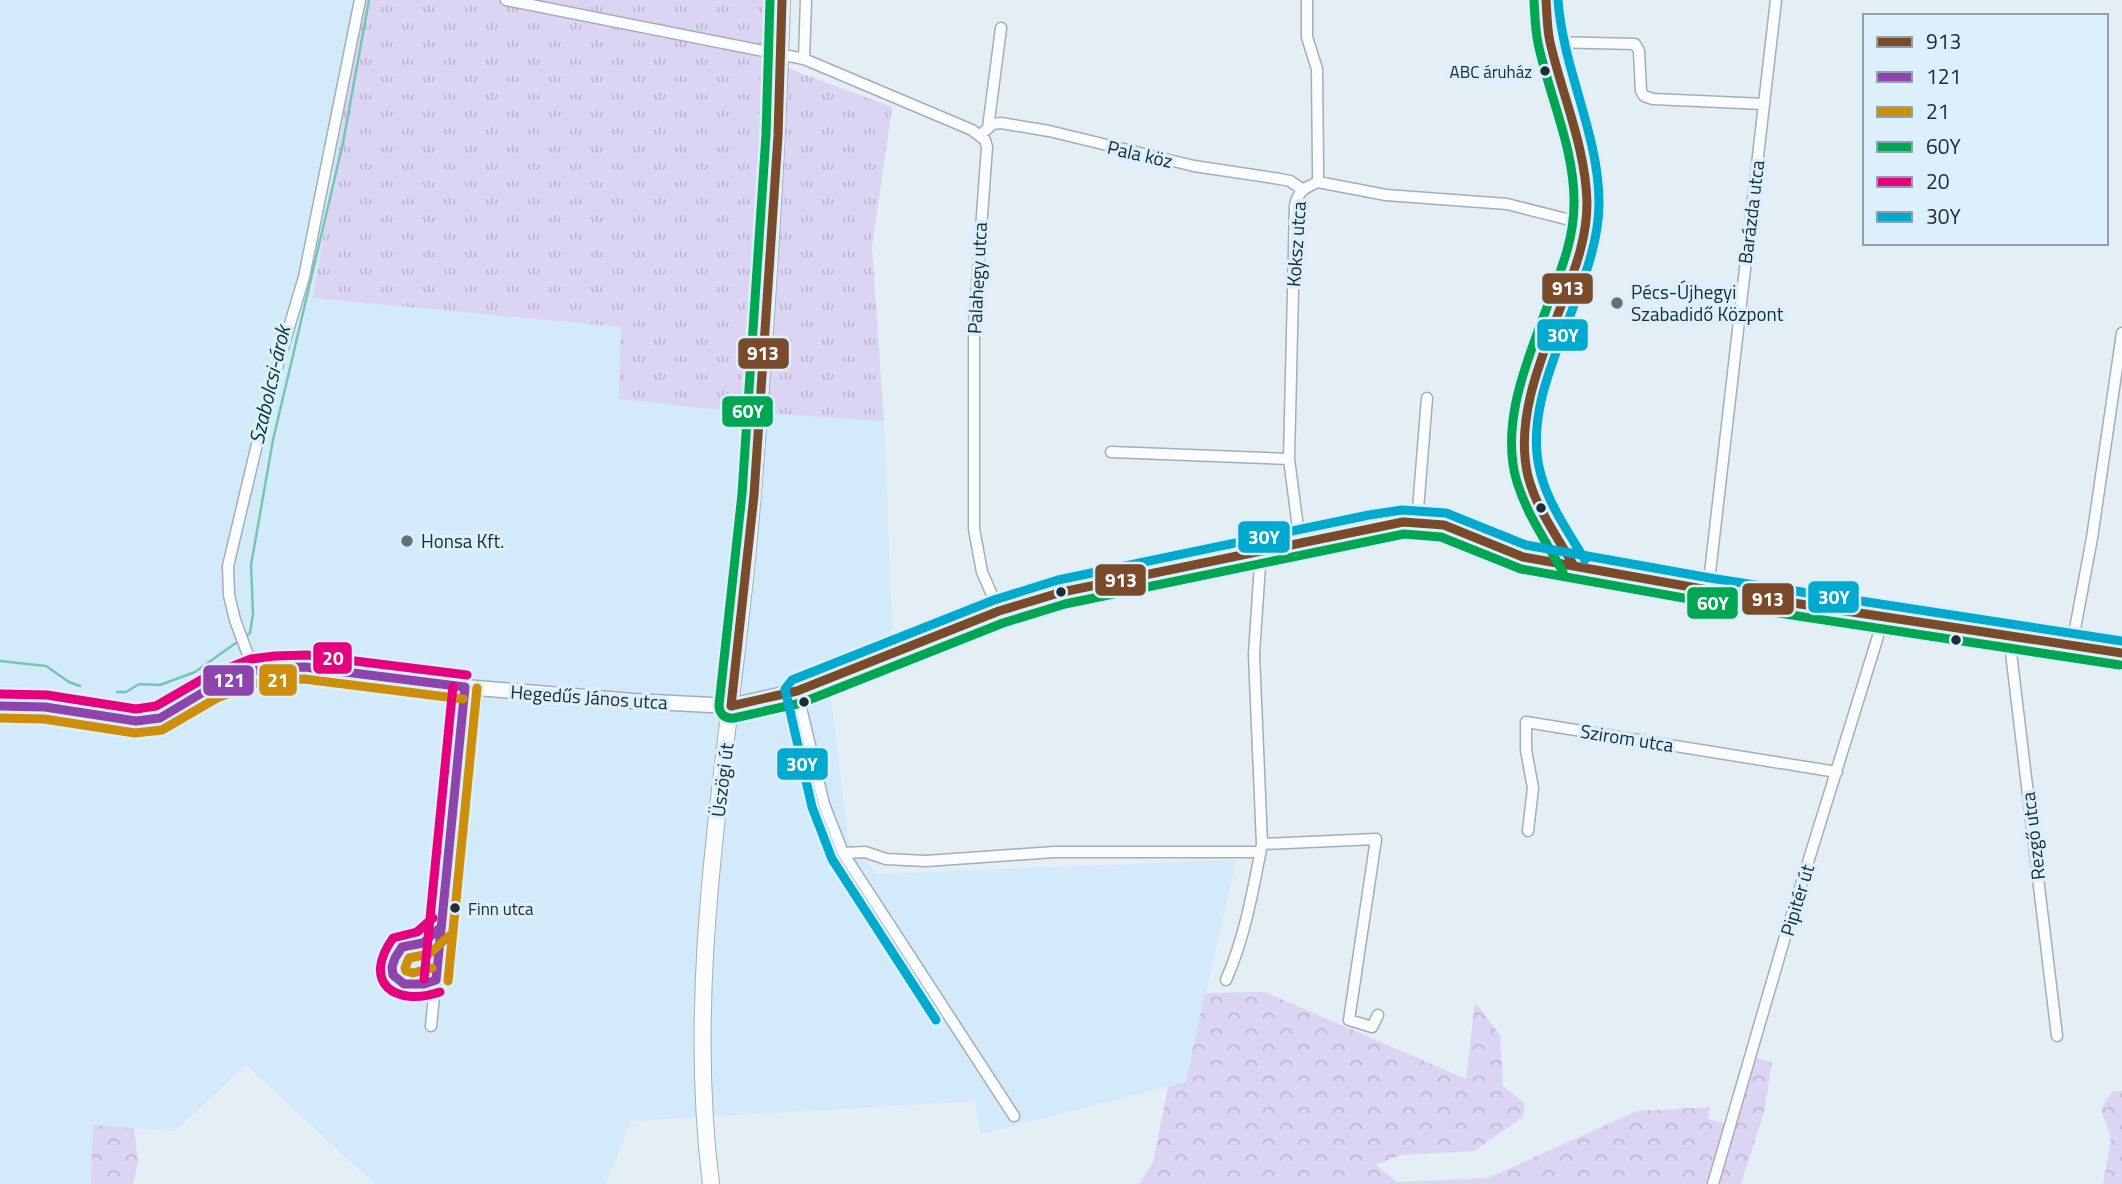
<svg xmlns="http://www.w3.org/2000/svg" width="2122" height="1184" font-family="'Titillium Web',sans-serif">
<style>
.built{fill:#d2eaf9}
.grass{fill:url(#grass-tufts)}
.forest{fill:url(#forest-crowns)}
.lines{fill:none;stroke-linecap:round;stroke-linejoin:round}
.stream{stroke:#76c5b3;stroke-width:2.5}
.street-casing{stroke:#a3aeb5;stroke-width:13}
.secondary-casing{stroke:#a3aeb5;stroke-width:17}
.primary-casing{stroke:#a3aeb5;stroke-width:18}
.street{stroke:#fbfcfe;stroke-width:10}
.secondary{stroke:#fbfcfe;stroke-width:14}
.primary{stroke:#fbfcfe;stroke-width:16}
.bus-1-casing{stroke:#dbeffd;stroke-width:14}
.bus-2-casing{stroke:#dbeffd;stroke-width:14}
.bus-3-casing{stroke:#dbeffd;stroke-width:14}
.bus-4-casing{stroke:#dbeffd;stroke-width:14}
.bus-5-casing{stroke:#dbeffd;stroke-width:14}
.bus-6-casing{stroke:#dbeffd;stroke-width:14}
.bus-1{stroke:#7a4b2a;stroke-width:9}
.bus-2{stroke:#8e44ad;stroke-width:9}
.bus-3{stroke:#cc8e0b;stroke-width:9}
.bus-4{stroke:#00a651;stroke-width:9}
.bus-5{stroke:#e5007d;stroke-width:9}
.bus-6{stroke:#00a9ce;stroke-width:9}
.bus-dot{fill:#202c35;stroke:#dbeffd;stroke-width:2.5}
.poi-dot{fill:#647078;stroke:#dbeffd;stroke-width:2.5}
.labels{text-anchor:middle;stroke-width:7;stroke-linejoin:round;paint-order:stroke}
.bus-label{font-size:17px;fill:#202c35;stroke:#dbeffd;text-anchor:end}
.street-label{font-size:19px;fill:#202c35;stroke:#dbeffd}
.poi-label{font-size:19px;fill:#202c35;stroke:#dbeffd;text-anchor:start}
.water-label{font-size:21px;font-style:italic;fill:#06392c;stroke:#dbeffd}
.line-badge{stroke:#dbeffd;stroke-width:2.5}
.badge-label{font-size:19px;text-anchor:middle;font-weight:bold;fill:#fff}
</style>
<defs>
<pattern id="grass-tufts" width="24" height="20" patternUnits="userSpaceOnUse" patternTransform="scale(1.75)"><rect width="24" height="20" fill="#dbd5f3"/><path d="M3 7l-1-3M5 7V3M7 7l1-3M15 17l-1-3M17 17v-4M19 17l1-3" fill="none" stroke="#bcb7d1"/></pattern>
<pattern id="forest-crowns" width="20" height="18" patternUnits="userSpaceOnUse" patternTransform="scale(1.75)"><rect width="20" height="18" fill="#dbd5f3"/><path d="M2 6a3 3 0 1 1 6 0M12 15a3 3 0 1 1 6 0" fill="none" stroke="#bcb7d1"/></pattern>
</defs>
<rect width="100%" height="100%" fill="#e3eef5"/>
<path class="built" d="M0,0H363L314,298L621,327L620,399L731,411L884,421L892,629L830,690L848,840L877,874L1236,860L1186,1082L981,1134L975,1101L631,1121L606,1184H375L246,1065L175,1131L93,1125L91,1184H0Z"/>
<path class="grass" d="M363,0H789L787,68L892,107L872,247L884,421L731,411L619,399L621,327L313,298Z"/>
<path class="forest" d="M1265,992L1466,1079L1475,1002L1500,1035L1503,1086L1525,1104L1523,1117L1474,1151L1401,1155L1376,1165L1397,1182L1488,1178L1637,1111L1710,1107L1708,1119L1727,1124L1745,1055L1772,1062L1764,1112L1741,1184H1139L1153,1162L1168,1087L1186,1082L1205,993Z
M2112,1091H2122V1184H2103L2111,1138L2101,1109Z
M93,1125L134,1128L138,1162L133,1184H91Z"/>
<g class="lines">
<path class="stream" d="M246,636L250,633L253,614L251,565L273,440L343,143L369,0
M0,661L46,666L69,682L80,686
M117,692H126L139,684L160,685L195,672L240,640"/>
<defs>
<path id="street" d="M506,0L804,59L972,130L985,140L987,147L974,325V529L982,572L999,611
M1546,0C1547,14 1547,29 1550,42C1563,102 1592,162 1586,224C1582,254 1569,284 1559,311C1541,360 1515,423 1528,476C1537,507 1558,538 1574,566
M1550,42L1635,44L1639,51L1641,91L1644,96L1653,99L1764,104
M804,59L806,0
M988,128L1001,28
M980,135L993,124L1001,123L1049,131L1194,166L1280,179L1290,181L1302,189
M1318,182L1386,195L1507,204L1586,224
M1111,452L1289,459
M1417,522L1427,398
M1300,543L1289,459L1295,206C1298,191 1304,188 1318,182V167L1317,69L1307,37V0
M1261,550L1254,654L1262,844
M1708,590L1776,0
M2009,636L2057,1036
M2072,645L2092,538L2122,333
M254,671L235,620L229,595L228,566L268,398L304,277L360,0
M797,691L824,804L843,853L1014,1116
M1528,831L1533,788L1526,750V722L1837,772
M843,853L865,852L886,859L926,861L1054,852H1260
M436,980C403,995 377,977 402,947L423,943L441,927
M1226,980C1245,937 1253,890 1262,844L1376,839L1349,1020L1372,1027L1378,1015
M431,1026L465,687
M1713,1184L1787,930L1884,617"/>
<path id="secondary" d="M0,706L45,707L136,721L160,718L212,687L254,671L305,667L465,687L633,701L731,706L797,691L999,611L1062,592L1403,522L1444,525L1523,557L1574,566L1708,590L2122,653"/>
<path id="primary" d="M711,1184C686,987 722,791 743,596C754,503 759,409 766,316C773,211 779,106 782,0"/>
</defs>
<use href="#street" class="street-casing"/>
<use href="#secondary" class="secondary-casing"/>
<use href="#primary" class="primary-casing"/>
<use href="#street" class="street"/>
<use href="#secondary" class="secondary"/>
<use href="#primary" class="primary"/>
<defs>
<path id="bus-1" d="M1546,0C1547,14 1547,29 1550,42C1562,95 1586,148 1587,203C1587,238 1575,269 1563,301C1543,354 1514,418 1528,476C1536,508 1558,538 1574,566
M731,706L797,691L999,611L1062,592L1403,522L1444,525L1523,557L1708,590L2122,653
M731,706L754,495L778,136L782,0"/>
<path id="bus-2" d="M0,706L45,707L136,721L160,718L212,687L254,671L275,668L305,667L465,687
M436,980L465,687
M436,980L424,984H404L393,975L392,967L395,958L402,947L423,943L441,927"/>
<path id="bus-3" d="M0,718L44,719L135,733L162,730L217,698L257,683L276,680L304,679L463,699
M432,968L413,973L406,971L405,968L409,958L429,954L449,936
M448,981L477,688"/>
<path id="bus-4" d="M770,0L766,135L742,494L719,705C719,714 725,719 734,718L801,703L1003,623L1065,604L1404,534L1441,537L1521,569L1706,602L2120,665
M1534,1C1535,15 1535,29 1538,43C1549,96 1575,149 1574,204C1574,239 1561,270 1549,302C1529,356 1499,423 1517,482C1527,515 1547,543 1563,572"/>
<path id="bus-5" d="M0,694L47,695L136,709L156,706L208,676L251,659L275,656L307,655L467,675
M433,918L417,932L393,938C361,983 395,1007 440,992
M424,979L453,686"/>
<path id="bus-6" d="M1558,0C1563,70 1599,134 1599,203C1599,292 1516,388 1541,475C1549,505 1569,533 1585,560
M936,1020L832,859L812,807L785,689L792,680L994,600L1058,580L1369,515L1402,510L1446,513L1526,545L1710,578L2122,641"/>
</defs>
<use href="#bus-1" class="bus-1-casing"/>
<use href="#bus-2" class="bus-2-casing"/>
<use href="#bus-3" class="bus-3-casing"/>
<use href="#bus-4" class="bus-4-casing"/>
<use href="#bus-5" class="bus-5-casing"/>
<use href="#bus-6" class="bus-6-casing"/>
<use href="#bus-1" class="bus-1"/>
<use href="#bus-2" class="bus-2"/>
<use href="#bus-3" class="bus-3"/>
<use href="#bus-4" class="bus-4"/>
<use href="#bus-5" class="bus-5"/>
<use href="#bus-6" class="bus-6"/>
</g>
<g class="bus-dot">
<circle cx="1545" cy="71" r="6"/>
<circle cx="1541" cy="508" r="6"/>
<circle cx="1061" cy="592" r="6"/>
<circle cx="1956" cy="640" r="6"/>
<circle cx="804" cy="702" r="6"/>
<circle cx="455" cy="908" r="6"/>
</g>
<g class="poi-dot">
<circle cx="1617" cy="303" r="7"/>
<circle cx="407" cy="541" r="7"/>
</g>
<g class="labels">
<g class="bus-label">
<text x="1532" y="78">ABC áruház</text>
<text x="468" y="915" text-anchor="start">Finn utca</text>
</g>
<g class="street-label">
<text transform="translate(1140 154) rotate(13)" y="7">Pala köz</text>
<text transform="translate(1751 212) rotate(-83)" y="7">Barázda utca</text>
<text transform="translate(1296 244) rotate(-86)" y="7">Koksz utca</text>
<text transform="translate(977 278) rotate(-87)" y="7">Palahegy utca</text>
<text transform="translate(589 697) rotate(4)" y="7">Hegedűs János utca</text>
<text transform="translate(1627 738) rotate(9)" y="7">Szirom utca</text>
<text transform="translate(722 780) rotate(-83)" y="7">Üszögi út</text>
<text transform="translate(2033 836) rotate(-97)" y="7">Rezgő utca</text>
<text transform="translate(1797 900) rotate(-73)" y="7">Pipitér út</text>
</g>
<g class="poi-label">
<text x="1631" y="299">Pécs-Újhegyi<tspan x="1631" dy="22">Szabadidő Központ</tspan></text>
<text x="421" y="548">Honsa Kft.</text>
</g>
<g class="water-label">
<text transform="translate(270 385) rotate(-77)" y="7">Szabolcsi-árok</text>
</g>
</g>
<g class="line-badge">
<rect x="1541" y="272" width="53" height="33" rx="7" fill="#7a4b2a"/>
<rect x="1536" y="318" width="53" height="34" rx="7" fill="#00a9ce"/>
<rect x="737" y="337" width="53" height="33" rx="7" fill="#7a4b2a"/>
<rect x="721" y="395" width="53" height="33" rx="7" fill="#00a651"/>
<rect x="1237" y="520" width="54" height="34" rx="7" fill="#00a9ce"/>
<rect x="1094" y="563" width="53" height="34" rx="7" fill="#7a4b2a"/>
<rect x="1807" y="580" width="53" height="34" rx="7" fill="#00a9ce"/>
<rect x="1741" y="582" width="54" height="34" rx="7" fill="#7a4b2a"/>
<rect x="1686" y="586" width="53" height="34" rx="7" fill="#00a651"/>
<rect x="312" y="641" width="41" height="34" rx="7" fill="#e5007d"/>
<rect x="258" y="663" width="40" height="34" rx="7" fill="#cc8e0b"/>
<rect x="202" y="664" width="53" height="33" rx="7" fill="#8e44ad"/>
<rect x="776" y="747" width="53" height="34" rx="7" fill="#00a9ce"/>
</g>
<g class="badge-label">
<text x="1568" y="295">913</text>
<text x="1563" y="342">30Y</text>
<text x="763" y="360">913</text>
<text x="748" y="418">60Y</text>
<text x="1264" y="544">30Y</text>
<text x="1121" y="587">913</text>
<text x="1834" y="604">30Y</text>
<text x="1768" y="606">913</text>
<text x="1713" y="610">60Y</text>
<text x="333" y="665">20</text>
<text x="278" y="687">21</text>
<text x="229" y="687">121</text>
<text x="802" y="771">30Y</text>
</g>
<rect x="1863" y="14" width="245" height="231" fill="#dbeffd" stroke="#90a1ad" stroke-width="2"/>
<rect x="1877" y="37" width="35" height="10" fill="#7a4b2a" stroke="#90a1ad" stroke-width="2"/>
<text x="1926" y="49" font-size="21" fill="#202c35">913</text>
<rect x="1877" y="72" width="35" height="10" fill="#8e44ad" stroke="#90a1ad" stroke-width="2"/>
<text x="1926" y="84" font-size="21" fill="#202c35">121</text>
<rect x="1877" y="107" width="35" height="10" fill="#cc8e0b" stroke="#90a1ad" stroke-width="2"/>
<text x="1926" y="119" font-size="21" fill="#202c35">21</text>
<rect x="1877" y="142" width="35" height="10" fill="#00a651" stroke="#90a1ad" stroke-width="2"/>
<text x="1926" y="154" font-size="21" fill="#202c35">60Y</text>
<rect x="1877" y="177" width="35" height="10" fill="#e5007d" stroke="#90a1ad" stroke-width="2"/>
<text x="1926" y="189" font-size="21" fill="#202c35">20</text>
<rect x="1877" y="212" width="35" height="10" fill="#00a9ce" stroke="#90a1ad" stroke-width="2"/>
<text x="1926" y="224" font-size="21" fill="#202c35">30Y</text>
</svg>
